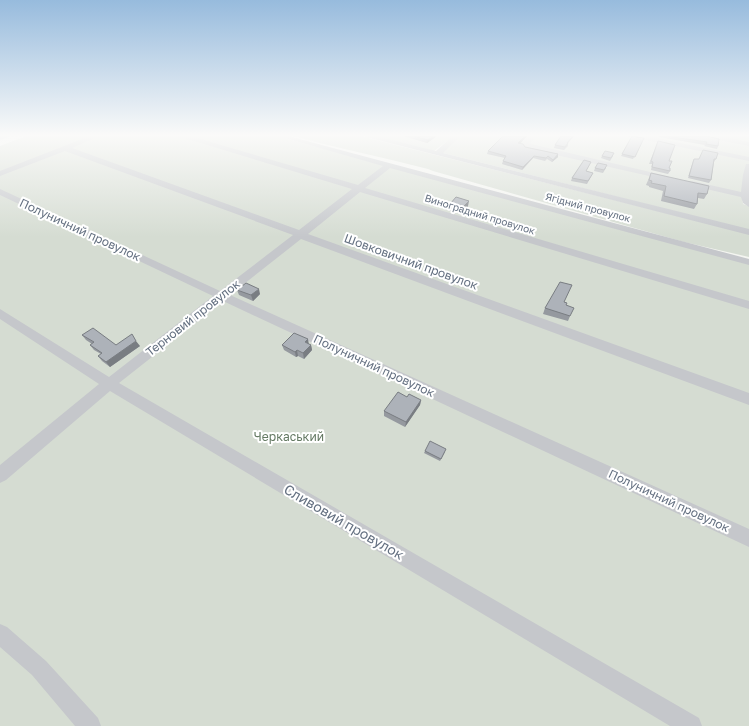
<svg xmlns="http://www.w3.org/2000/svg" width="749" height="726" font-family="'Golos Text',sans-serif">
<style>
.green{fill:#d5dcd2}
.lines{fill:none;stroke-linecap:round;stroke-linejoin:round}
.minor{fill:#c5c7cb;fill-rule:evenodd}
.major{fill:#d4d7dc;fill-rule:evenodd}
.wall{fill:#95999f}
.shaded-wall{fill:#797d82}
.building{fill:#adb2b9;stroke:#797d82}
.labels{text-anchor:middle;stroke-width:4;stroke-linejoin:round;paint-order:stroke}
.far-street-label{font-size:10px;fill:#647081;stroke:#fff}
.street-label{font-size:12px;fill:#647081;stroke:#fff}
.park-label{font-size:12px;fill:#647963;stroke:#fff}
.near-street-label{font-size:14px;fill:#647081;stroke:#fff}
</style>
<rect width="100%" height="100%" fill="#f4f5f1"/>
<path class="green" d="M26,136H277L749,264V726H0V146Z
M293,136H360L749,234V257L684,242L433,171L428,169C383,157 336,148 293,136Z
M372,136H454L434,151Z
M460,136H749V196L738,195L742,197L743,204L749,206V230L443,153L442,151Z"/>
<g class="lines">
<path class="minor" d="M90,136H99L72,148L299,230L352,189L181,137L180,136H190L358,185L383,166L278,136H288L749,259V265L390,168L365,188L749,301V309L360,192L308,234L749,393V405L301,239L230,295L749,529V547L223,301L119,383L699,718L702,726H670L110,391L6,480L0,483V465L99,384L0,319V309L109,377L213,296L0,195V189L220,291L293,235L65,151L0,176V171Z
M365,136H375L436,151L453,136H460L443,153L749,229V235L366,137Z
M529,136H536L530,143L531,144L667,176L671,178L667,180L525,148L522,143Z
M633,136H645L749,157V161L636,138Z
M706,136H718L749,142V146L709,138Z
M746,164H749V207L743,203L741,197L689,185L688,183L692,181L741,192L743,175Z
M0,624L7,627L46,661L98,718L101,726H75L32,675L0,647Z"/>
<path class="major" d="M0,136H9L7,138L0,140Z"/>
</g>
<path class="wall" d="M403,136H437L427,143Z
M527,136L520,144L525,147L558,154V157L552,162L547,159L545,161L533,158L522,170L502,164L503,161L505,158L487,154L488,151Z
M574,136L568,143V146L564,150L554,148L555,145Z
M626,136H636V137L644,138L633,159L621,156L632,137Z
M659,136H709L718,146L717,149L704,146L705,145L659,137Z
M658,141L669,161V168L670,171L668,174L651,170L652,164H649Z
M602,156H613L610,161L601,158Z
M694,159H716L714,162L711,180L709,183L688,178L693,161Z
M591,162L586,171L593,173L587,184L571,181L572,178Z
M595,168H606L603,173L594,171Z
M651,173L707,194L704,199L698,198L697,204L694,209L661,201L663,191L649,187V186L646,185L649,178Z
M450,204L468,206L461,213L449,210Z
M237,290L260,294L253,301L239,295Z
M564,302L566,305L570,316L568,321L543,314L545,308Z
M82,335L116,345L140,346L110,367L102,361L98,356L101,354L94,350L90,345L92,344L86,340Z
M309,344L311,345L312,350L304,359L298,356L296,357L284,350L282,345Z
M421,400L420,405L405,427L384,416V411Z
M425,451L445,452L440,461L424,453Z"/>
<path class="shaded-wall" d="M433,136H437L427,143L428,140Z
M525,136H527L518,146V143Z
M573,136H574L566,145L567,143Z
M558,154V157L552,162L553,160Z
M534,156L533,158L522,170L523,167Z
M469,201L468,206L461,213L462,208Z
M259,289L260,294L253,301L251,295Z
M308,339L309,345L305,342Z
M136,341L140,346L110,367L106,362Z
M311,345L312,350L304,359L303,353Z
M297,350L298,356L296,357L295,352Z
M421,400L420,405L405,427L406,422Z"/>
<path class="building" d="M414,136H433L428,140Z
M503,136H525L518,143L523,144L525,147L558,154L553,160L548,156L546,158L534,156L523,167L503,161L506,156L488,151Z
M561,136H573L567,143H568L565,147L555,145Z
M632,136H636V137L644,138L635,157L622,154Z
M666,136H709L710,137L719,139L718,146L706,144L707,142Z
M658,141L675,145L669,161H672L669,168H670V171L652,167L653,162L651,161Z
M703,150L718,153L716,159H714L711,180L689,176L694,159H699Z
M605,151L614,153L611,158L602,156Z
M584,160L591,162L586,171L593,173L588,181L572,178Z
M598,163L607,165L604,170L595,168Z
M651,173L709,186L707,194L698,193L697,204L664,196L666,186L651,183L652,181L649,180Z
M456,197L469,201L462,208L450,204Z
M560,282L572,285L564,302L567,303L566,305L574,308L570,316L545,308Z
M246,283L259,289L251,295L237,290Z
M93,328L116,345L132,334L136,341L106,362L98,356L102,353L90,345L94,342L82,335Z
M294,333L308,339L305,342L311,345L303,353L297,350L295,352L282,345Z
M398,392L407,397L409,394L421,400L406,422L384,411Z
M430,441L446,449L441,459L425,451Z"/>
<linearGradient id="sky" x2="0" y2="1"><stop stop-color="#97bbdd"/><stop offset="0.57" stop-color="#fafaf9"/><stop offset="1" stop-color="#fafaf9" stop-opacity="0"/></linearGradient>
<rect width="749" height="237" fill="url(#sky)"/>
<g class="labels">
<g class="far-street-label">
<text transform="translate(588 207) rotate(15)" y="4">Ягідний провулок</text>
<text transform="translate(480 214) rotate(17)" y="4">Виноградний провулок</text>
</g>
<g class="street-label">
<text transform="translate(80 230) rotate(25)" y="4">Полуничний провулок</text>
<text transform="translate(411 262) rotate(20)" y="4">Шовковичний провулок</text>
<text transform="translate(193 318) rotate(-38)" y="4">Терновий провулок</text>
<text transform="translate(374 366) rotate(25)" y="4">Полуничний провулок</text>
<text transform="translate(669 501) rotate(25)" y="4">Полуничний провулок</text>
</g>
<g class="park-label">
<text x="289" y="441">Черкаський</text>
</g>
<g class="near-street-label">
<text transform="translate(344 522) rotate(30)" y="5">Сливовий провулок</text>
</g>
</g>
</svg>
